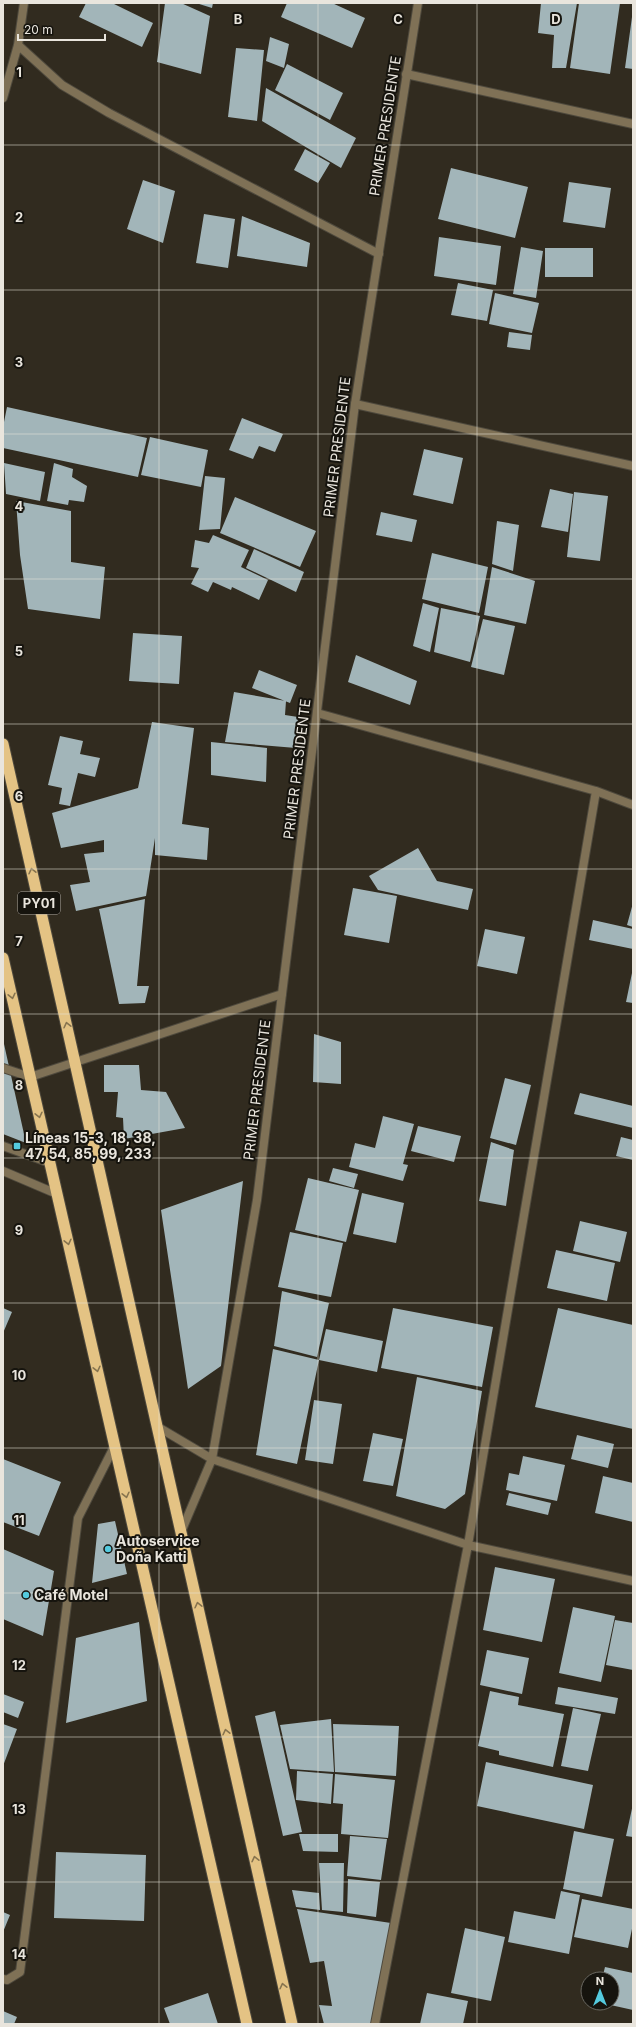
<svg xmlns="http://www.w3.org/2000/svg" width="636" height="2027" font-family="Inter,sans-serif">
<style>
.building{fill:#a2b5b9}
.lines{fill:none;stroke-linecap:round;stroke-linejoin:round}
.service-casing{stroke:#4e493d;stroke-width:10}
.minor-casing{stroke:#4e493d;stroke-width:10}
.tertiary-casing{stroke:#4e493d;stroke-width:10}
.trunk-casing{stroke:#4e493d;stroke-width:13}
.service{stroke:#7f7156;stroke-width:8}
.minor{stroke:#7f7156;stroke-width:8}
.tertiary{stroke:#7f7156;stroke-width:8}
.trunk{stroke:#e4c384;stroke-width:11}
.oneway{stroke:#87744f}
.grid{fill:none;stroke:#e9e5dd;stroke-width:1;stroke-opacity:0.55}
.poi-dot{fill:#54cade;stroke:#16140e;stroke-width:1.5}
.labels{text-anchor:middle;stroke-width:4;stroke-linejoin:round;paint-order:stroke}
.shield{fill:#16140e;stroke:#aaa69f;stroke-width:1}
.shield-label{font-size:13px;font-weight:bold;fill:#e9e5dd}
.street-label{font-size:14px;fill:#e9e5dd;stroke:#16140e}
.poi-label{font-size:14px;font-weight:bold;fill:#e9e5dd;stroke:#16140e;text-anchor:start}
.grid-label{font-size:13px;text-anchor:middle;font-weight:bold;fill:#e9e5dd;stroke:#16140e;stroke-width:4;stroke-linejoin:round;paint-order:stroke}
</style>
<rect width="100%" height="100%" fill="#312b1f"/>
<path class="building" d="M86,3H112L153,23L142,47L79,17Z
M165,3H181L210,16L201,74L157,62Z
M196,3H213L212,8Z
M287,3H332L365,18L352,48L281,17Z
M541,3H577L566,68H552L554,35L538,33Z
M579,3H620L610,74L570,68Z
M632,17H633V69L625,68Z
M270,37L289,44L284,68L266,61Z
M236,48L264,50L257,121L228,117Z
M287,64L343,93L330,120L275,90Z
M266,88L356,138L341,168L262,121Z
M305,149L330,163L318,183L294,170Z
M451,168L528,187L515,238L438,219Z
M143,180L175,191L163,243L127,229Z
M569,182L611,188L605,228L563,222Z
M204,214L235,219L228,268L196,263Z
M242,216L310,243L307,267L237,256Z
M439,237L501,246L496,285L434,276Z
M521,247L543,251L536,298L513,294Z
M545,248H593V277H545Z
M458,283L493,290L487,321L451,315Z
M495,293L539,303L532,333L489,324Z
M509,332L532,335L530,350L507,347Z
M7,407L147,438L138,477L3,448V427Z
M242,418L283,434L275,452L259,446L253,459L229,450Z
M150,437L208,450L201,487L141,475Z
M424,449L463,458L453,504L413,495Z
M4,463L45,472L40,501L6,494Z
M54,463L73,469L72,477L87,486L84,502L69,500L68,505L47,501Z
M205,476L225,478L220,529L199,530Z
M550,489L573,494L568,532L541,527Z
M574,492L608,496L600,561L567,557Z
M235,497L316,531L300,567L220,533Z
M16,501L71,511V562L105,567L100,619L28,609L20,555Z
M381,512L417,520L412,542L376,535Z
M497,521L519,525L513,571L492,564Z
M213,535L249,550L241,567L268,580L259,600L232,587L231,590L213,582L208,592L191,584L199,568L191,567L195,540L209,543Z
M254,549L304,572L296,592L246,568Z
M432,553L488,567L479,613L422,599Z
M492,567L535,581L526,624L484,615Z
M423,603L439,608L430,652L413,646Z
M441,608L480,616L470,662L434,652Z
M483,619L515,626L504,675L471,667Z
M133,633L182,636L179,684L129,681Z
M356,655L417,681L410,705L348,682Z
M259,670L297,685L290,703L252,688Z
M234,692L286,701L285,715L298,717L296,748L225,742Z
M152,722L194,728L182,824L209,828L207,860L155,855V838L146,896L76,911L70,885L90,882L84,854L104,852V840L61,848L52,813L138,788Z
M60,736L83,741L80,754L100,758L95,777L78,773L70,806L59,804L62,788L48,785Z
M211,742L267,748L266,782L211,775Z
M418,848L437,881L473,889L468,910L378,890L369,876Z
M353,888L397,896L389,943L344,935Z
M145,899L137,986H149L145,1003L119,1004L99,909Z
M633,903V927L627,925Z
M593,920L633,929V949L589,940Z
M485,929L525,937L517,974L477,966Z
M632,973H633V1003L626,1002Z
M314,1034L341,1042V1084L313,1082Z
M4,1044L26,1143L3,1134Z
M104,1065H139L141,1090L166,1092L185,1128L124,1139L123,1118L116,1117L118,1092H104Z
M505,1078L531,1085L516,1145L490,1138Z
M580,1093L633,1106V1128L574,1114Z
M383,1116L414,1124L403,1164L408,1165L403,1181L349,1167L355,1143L375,1148Z
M418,1126L461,1136L454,1162L411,1151Z
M621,1137L633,1140V1160L616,1156Z
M491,1142L514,1150L506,1206L479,1201Z
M333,1168L358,1174L354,1188L329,1181Z
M308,1178L359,1190L346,1242L295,1230Z
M243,1181L221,1366L188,1389L161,1210Z
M362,1193L404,1203L396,1243L353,1234Z
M580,1221L627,1232L620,1262L573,1251Z
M290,1232L343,1243L331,1297L278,1287Z
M556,1250L615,1263L607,1301L547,1288Z
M282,1291L329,1303L317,1357L274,1346Z
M3,1308L12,1312L3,1333Z
M393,1308L493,1327L482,1387L381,1368Z
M558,1308L633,1325V1429L535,1407Z
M326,1329L383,1341L377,1372L319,1360Z
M273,1349L319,1360L297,1464L256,1455Z
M417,1377L482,1391L465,1494L445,1509L396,1496Z
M314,1400L342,1404L333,1464L305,1460Z
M373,1433L403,1439L393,1486L363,1481Z
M577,1435L614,1444L608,1468L571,1459Z
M523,1456L565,1465L557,1501L506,1490L509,1473L519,1475Z
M3,1459L61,1482L39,1536L3,1522Z
M603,1476L633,1483V1522L595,1513Z
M509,1493L551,1503L548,1515L506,1505Z
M115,1521L127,1574L92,1583L98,1524Z
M3,1549L54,1571L43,1636L3,1619Z
M495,1567L555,1579L542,1642L483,1630Z
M573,1607L615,1616L601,1682L559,1673Z
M615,1620L633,1623V1670L606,1665Z
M139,1622L147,1701L66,1723L76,1638Z
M487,1650L529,1658L522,1694L480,1685Z
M558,1687L618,1698L615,1714L555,1704Z
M490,1691L519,1697L518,1705L564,1714L553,1767L499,1755V1751L478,1746Z
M3,1694L24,1702L18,1718L3,1712Z
M573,1708L601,1714L588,1771L561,1766Z
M275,1711L302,1832L283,1836L255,1716Z
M331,1719L334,1772L290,1769L280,1725Z
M3,1724L17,1729L3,1766Z
M333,1724L399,1726L396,1776L335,1772Z
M486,1762L593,1785L584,1829L477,1806Z
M297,1771L333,1774L331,1804L296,1800Z
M335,1774L395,1780L388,1838L341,1834L343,1804L333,1803Z
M633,1804V1837L626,1836Z
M574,1831L614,1839L602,1897L563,1889Z
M299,1834H338V1852L303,1851Z
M350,1836L387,1839L381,1880L347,1876Z
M56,1852L146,1855L144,1921L54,1918Z
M319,1863H344L343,1912L322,1910Z
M348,1879L380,1882L376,1917L347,1913Z
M292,1890L319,1893L320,1910L296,1907Z
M561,1891L580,1895L569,1954L508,1942L514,1911L555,1919Z
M582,1899L633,1909V1924L628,1948L574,1937Z
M297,1909L391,1923L376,2007L374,2008L371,2024H324L319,2005L332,2006L324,1961L310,1963Z
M3,1912L10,1915L3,1932Z
M465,1928L505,1937L491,2001L451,1993Z
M605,1967L633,1973V2010L606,2004L612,2003V1979H602Z
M208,1993L218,2024H170L164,2008Z
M427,1993L468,2001L463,2024H420Z
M3,2011L17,2017L14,2024H3Z"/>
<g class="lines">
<defs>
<path id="service" d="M3,1068L30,1077
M3,1146L50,1163"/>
<path id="minor" d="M18,45L62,85L109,113L379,254
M406,74L633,124
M3,98L18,45L24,3
M355,404L633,466
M317,713L596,791L633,805
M3,1171L57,1194
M158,1427L212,1459L468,1545L633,1581
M181,1532L212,1459L257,1200L282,994
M3,1979L7,1980L20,1972L78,1518L115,1445
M375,2024L468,1545L596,791"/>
<path id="tertiary" d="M30,1077L282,994L355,404L418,3"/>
<path id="trunk" d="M3,744L292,2024
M3,958L247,2024"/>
</defs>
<use href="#service" class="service-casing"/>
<use href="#minor" class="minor-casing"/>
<use href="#tertiary" class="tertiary-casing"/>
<use href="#trunk" class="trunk-casing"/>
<use href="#service" class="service"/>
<use href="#minor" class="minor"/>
<use href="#tertiary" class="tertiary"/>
<use href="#trunk" class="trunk"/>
</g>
<defs><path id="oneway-chevron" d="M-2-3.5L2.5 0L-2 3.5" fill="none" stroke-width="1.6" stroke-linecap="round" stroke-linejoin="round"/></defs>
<g class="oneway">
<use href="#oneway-chevron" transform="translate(32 871) rotate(-103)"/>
<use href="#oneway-chevron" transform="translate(12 996) rotate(77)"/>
<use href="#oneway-chevron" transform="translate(67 1025) rotate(-103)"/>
<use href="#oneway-chevron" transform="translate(39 1115) rotate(77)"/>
<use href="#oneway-chevron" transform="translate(68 1242) rotate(77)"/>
<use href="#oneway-chevron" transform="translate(97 1369) rotate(77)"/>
<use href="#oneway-chevron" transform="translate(126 1495) rotate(77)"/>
<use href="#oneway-chevron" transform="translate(198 1605) rotate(-103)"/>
<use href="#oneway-chevron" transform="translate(226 1732) rotate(-103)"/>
<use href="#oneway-chevron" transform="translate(255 1859) rotate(-103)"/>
<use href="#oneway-chevron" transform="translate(283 1986) rotate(-103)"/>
</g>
<path class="grid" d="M159,3V2024M318,3V2024M477,3V2024M3,145H633M3,290H633M3,434H633M3,579H633M3,724H633M3,869H633M3,1014H633M3,1158H633M3,1303H633M3,1448H633M3,1593H633M3,1737H633M3,1882H633"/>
<g class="poi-dot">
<rect x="13" y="1142" width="8" height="8" rx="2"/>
<circle cx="108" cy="1549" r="4"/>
<circle cx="26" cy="1595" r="4"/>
</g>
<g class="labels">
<rect class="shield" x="18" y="892" width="42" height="22" rx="3"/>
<g class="shield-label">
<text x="39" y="908">PY01</text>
</g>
<g class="street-label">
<text transform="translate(385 126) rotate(-81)" y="5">PRIMER PRESIDENTE</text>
<text transform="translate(337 447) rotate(-83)" y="5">PRIMER PRESIDENTE</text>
<text transform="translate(297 769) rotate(-83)" y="5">PRIMER PRESIDENTE</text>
<text transform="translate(257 1090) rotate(-83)" y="5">PRIMER PRESIDENTE</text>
</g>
<g class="poi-label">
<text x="25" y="1143">Líneas 15-3, 18, 38,<tspan x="25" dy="16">47, 54, 85, 99, 233</tspan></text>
<text x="116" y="1546">Autoservice<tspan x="116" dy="16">Doña Katti</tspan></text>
<text x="34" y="1600">Café Motel</text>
</g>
</g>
<g class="grid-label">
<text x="238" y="24">B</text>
<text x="398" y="24">C</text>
<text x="556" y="24">D</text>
<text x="19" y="77">1</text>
<text x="19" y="222">2</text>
<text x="19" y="367">3</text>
<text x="19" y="511">4</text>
<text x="19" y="656">5</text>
<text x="19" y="801">6</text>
<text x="19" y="946">7</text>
<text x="19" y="1090">8</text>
<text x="19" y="1235">9</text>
<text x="19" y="1380">10</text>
<text x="19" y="1525">11</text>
<text x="19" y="1670">12</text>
<text x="19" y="1814">13</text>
<text x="19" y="1959">14</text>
</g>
<rect width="636" height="2027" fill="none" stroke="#e9e5dd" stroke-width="8"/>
<g transform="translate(600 1991)"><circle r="19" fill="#16140e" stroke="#6a6861"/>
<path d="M0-3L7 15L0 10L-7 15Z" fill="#54cade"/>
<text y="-6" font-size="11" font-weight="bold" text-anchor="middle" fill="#e9e5dd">N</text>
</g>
<path d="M18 34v6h87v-6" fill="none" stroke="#e9e5dd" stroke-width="2"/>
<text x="24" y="34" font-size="12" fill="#e9e5dd" stroke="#16140e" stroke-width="3" paint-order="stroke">20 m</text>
</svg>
